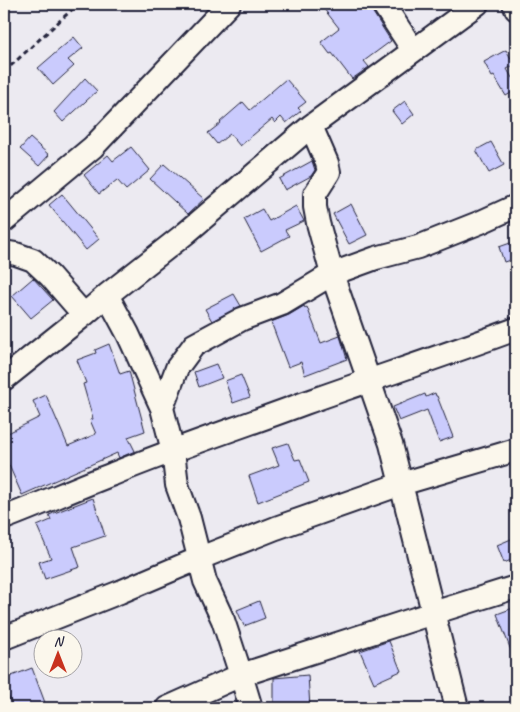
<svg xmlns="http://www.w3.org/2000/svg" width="520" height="712" font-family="Caveat,sans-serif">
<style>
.building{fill:#cacbfd;stroke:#22223b}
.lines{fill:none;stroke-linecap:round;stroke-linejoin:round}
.minor-casing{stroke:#22223b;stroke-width:26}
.path{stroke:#22223b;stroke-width:3;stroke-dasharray:5 4;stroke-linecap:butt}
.minor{stroke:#fbf7ec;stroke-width:22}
</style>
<rect width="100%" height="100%" fill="#eceaf1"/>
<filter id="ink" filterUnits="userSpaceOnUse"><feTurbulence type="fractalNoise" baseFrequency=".02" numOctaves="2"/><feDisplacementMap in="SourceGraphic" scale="10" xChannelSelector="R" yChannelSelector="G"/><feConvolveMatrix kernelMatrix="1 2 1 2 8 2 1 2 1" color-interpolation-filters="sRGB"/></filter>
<g filter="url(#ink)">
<path class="building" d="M320,4H370L372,11L391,41L364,61L369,67L352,79L332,53L330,54L321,42L339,28Z
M74,37L83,48L68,60L74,66L53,85L38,68Z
M506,50L515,65L507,69L516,85V90L506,96L494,76L492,77L484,62Z
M85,78L97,91L63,122L54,112Z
M286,79L306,102L298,108L301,111L286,123L281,117L275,123L272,119L240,146L230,134L217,144L208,133L221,123L220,122L243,102L250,110Z
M405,101L414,114L402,124L392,111Z
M30,138L49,155L39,166L20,149Z
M491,142L504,165L489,173L476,150Z
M131,147L150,170L126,190L117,180L99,194L84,175L108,155L113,161Z
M312,161L315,170L311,176L285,190L279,179Z
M164,164L204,199L188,214L150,179Z
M62,194L99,239L86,250L49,205Z
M351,204L367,235L349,244L333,214Z
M296,206L304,221L285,230L289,236L261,251L244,219L262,209L269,221Z
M516,241V258L504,262L499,247Z
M33,278L53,300L31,318L12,296Z
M234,294L241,306L212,321L205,309Z
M304,306L305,308L307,307L321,343L340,336L347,359L305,375L301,362L288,367L271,322L289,315Z
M109,344L120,374L129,371L145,431L128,437L135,451L119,458L117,453L22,495L4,454V435L40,417L33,401L46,395L68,446L96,434L90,420L93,419L83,384L86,383L77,360L96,353L95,350Z
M216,364L222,378L199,387L194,372Z
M241,375L250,397L233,403L225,381Z
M435,393L436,396H437L453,437L439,442L427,410L399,421L393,407L425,394L426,397Z
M288,443L295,460L300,459L309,482L258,502L249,476L279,465L272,448Z
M93,498L105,536L73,547L80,567L45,579L39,562L51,558L37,526L51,520L49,515Z
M516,537V558L504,563L497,545Z
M259,601L265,618L244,626L237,610Z
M516,607V661H515L497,614Z
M389,641L401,671L374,683L360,651Z
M32,668L47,708H13L4,685V679Z
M308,675L310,708H274V678Z"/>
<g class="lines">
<defs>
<path id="minor" d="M383,4L413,50
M514,4L516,9
M311,126L327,163L329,172L315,194V207L318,223L332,274L391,444L457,708
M4,221L93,147L229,4
M4,252L16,254L33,260L50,276L84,315
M107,295L128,334L162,408L173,451L177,485L189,518L205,581L223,620L241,675L251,708
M4,379L84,315L107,295L186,233L311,126L477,4
M162,408L177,368L194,345L242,319L282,304L332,274L376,258L418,247L481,222L516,206
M4,518C41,504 76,488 113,474C176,448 241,427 305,403C375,378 446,355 516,329
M4,638L120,592L200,558L276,528L401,484L516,450
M167,708L241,675L433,613L516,587"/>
</defs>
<use href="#minor" class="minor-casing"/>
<path class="path" d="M4,72L78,4"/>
<use href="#minor" class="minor"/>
</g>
</g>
<rect width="520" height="712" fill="none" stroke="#fbf7ec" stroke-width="20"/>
<rect x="10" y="10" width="500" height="692" fill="none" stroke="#22223b" stroke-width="2" filter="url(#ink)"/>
<g transform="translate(58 654)"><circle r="24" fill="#fbf7ec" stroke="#a4a2a5"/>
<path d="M0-4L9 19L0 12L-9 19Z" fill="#c8321e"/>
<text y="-8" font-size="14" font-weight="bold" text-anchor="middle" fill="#22223b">N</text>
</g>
</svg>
